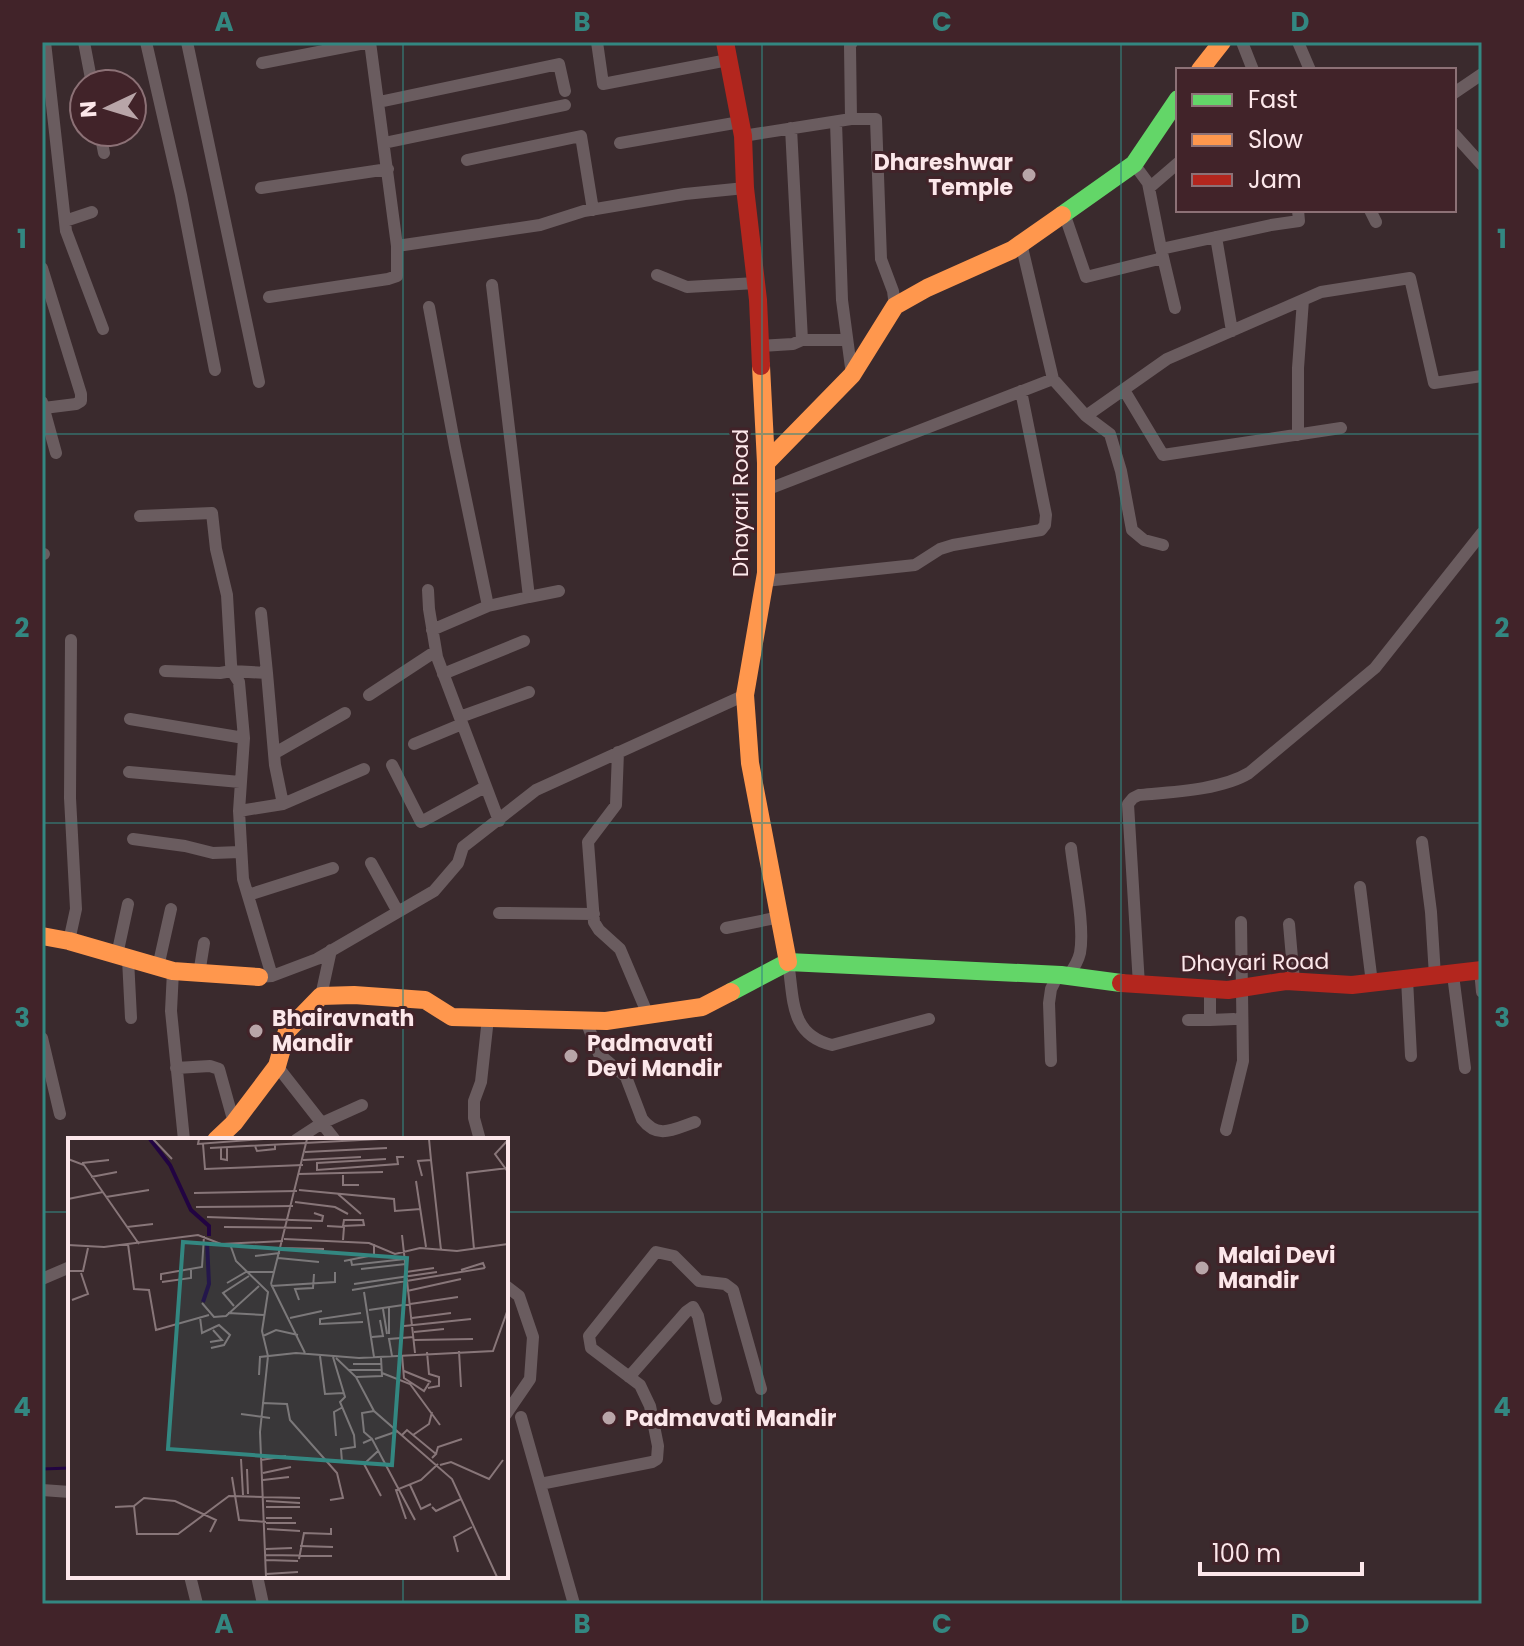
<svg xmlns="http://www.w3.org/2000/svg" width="1524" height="1646" font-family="Poppins,sans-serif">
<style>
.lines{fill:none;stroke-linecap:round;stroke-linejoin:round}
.stream{stroke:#220442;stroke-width:3}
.street{stroke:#6a5c5f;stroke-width:12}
.fast{stroke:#63d668;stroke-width:18}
.slow{stroke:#ff974d;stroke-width:18}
.jam{stroke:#b3261e;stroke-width:18}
.grid{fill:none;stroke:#338781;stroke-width:2;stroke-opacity:0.55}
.poi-dot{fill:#b8a5a8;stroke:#412329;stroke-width:3}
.labels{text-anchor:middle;stroke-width:6;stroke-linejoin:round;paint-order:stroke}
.poi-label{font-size:22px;font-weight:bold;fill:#fce7ea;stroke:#412329;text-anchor:start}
.street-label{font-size:22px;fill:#fce7ea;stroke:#412329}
.inset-river{fill:none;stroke:#220442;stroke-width:4}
.inset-road{fill:none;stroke:#887679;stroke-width:2}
.view{fill:#338781;fill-opacity:0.15;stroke:#338781;stroke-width:4}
.inset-edge{fill:none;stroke:#fce7ea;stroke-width:4}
.neatline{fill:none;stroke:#338781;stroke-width:3}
.grid-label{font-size:26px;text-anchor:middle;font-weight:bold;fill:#338781}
</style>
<rect width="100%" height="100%" fill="#3a2a2d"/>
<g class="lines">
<path class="stream" d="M42,1469L70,1468"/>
<path class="street" d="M45,42L66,231L103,329
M84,42L92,84
M146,42L181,195L215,370
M187,42L259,382
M597,42L603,84L728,60
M1242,42L1253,70
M1298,42L1310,70
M262,63L370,42
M1454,93L1482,74
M379,102L559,64L565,91
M851,119L850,46L852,42
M836,122L842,300L852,375
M791,128L802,340
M100,132L104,153
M1454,134L1482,165
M743,136L851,119H876L881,259L893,291L895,306
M384,143L565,105
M620,143L740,122
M467,160L581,136L593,210
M1134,164L1148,183L1161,249L1271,225L1299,221L1298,210
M261,188L388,169
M1149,188L1178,163
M1370,210L1376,222
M1064,213L1086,277L1163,258
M65,221L92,212
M1216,237L1232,331
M1021,243L1053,379
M397,246L540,225L584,211L685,194L745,188
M1162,253L1175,308
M42,268L81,394V401L76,404L44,408
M657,275L687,287L756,283
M269,297L388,279L397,276V246L370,42
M429,307L455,447L488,606L529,597L492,285
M760,346L793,344L802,340H846
M1124,390L1163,455L1341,428
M42,402L56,453
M1086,416L1110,434L1121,471L1132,530L1144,540L1163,545
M1298,435V368L1303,300
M766,490L1053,379L1086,416L1167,359L1321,292L1410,278L1434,383L1482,376
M140,516L212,513L216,549L227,595L231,664L232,671L239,682L244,738L239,811L243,879L272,976
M42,554H44
M765,581L915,565L940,549L953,545L1041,530L1045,525L1046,515L1021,391
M428,590L429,609L437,657L499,821
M529,597L559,591
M261,613L267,673
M432,630L488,606
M165,671L220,673L232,671L267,673L275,765L283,804L364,769
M443,674L524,641
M369,695L436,651
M460,717L529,692
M130,719L244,738
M414,744L462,724
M618,752L616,805L588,842L594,922L599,930L620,949L648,1015
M275,753L345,713
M392,765L421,822L485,787
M129,772L240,782
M239,811L283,804
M133,839L185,846L213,853L240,852
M1422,842L1431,912L1435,976
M371,863L398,912
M1360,887L1372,983
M248,895L333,868
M499,913L594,914
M1289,924L1294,981
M726,928L780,917
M69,941L76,909L70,798L71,640
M117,955L128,904
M128,959L131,1018
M788,962C794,998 789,1035 832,1045L929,1019
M158,967L171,909
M1480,970L1482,992
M173,971L171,1011L184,1140
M199,974L204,943
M1453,975L1465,1068
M1068,976C1074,968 1078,962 1080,953C1085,926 1074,876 1071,848
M259,977L272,976L317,959L434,891L458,863L463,847L536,790L745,695
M1407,979L1411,1056
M1139,985L1128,804L1133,798L1139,795C1172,792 1221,790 1249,773L1375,668L1482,533
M321,996L331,950
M1188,1020H1210V989
M1210,1020L1234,1019
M586,1021L599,1054L626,1077L642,1119C658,1140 674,1129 695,1122
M42,1038L60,1114
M1051,1061L1049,1003L1051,989L1058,975
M277,1066L335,1140
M176,1068L210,1066L219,1069L234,1123
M1226,1130L1243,1061L1241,922
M296,1140L322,1123L362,1105
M480,1140L474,1118V1101L481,1082L488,1018
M42,1279L70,1267
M506,1286L519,1296L533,1337L530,1379L506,1414
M629,1377L686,1312L693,1307L698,1316L716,1399
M521,1417L574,1604
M540,1484L632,1466L652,1462L657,1459L658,1446L650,1406L640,1385L591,1348L589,1336L656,1252L674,1256L699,1281L725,1284L733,1290L761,1389
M42,1490L70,1492
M190,1576L197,1604
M257,1576L263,1604"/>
<path class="fast" d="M1062,215L1134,164L1178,99
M731,992L788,962L1061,975L1121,983"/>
<path class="slow" d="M1200,70L1222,42
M761,366L766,463V573L745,695L750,763L788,962
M766,463L852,375L895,306L927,288L1012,250L1062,215
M42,936L69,941L173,971L259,977
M216,1140L234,1123L277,1066L287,1031L321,996L354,995L425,1000L452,1017L606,1021L702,1007L731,992"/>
<path class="jam" d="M725,42L743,136L745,188L758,300L761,366
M1121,983L1228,990L1286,981L1352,985L1482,970"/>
</g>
<path class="grid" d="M403,42V1140M762,42V1604M1121,42V1604M42,434H1482M42,823H1482M42,1212H70M506,1212H1482M403,1576V1604"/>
<g class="poi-dot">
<circle cx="1029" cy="175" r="8"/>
<circle cx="256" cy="1031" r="8"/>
<circle cx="571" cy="1056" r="8"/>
<circle cx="1202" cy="1268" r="8"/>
<circle cx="609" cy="1418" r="8"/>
</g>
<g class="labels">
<g class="poi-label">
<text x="1013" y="170" text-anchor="end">Dhareshwar<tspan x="1013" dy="25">Temple</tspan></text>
<text x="272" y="1026">Bhairavnath<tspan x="272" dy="25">Mandir</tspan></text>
<text x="587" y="1051">Padmavati<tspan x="587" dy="25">Devi Mandir</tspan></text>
<text x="1218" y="1263">Malai Devi<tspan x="1218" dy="25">Mandir</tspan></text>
<text x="625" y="1426">Padmavati Mandir</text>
</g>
<g class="street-label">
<text transform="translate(740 503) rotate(-90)" y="8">Dhayari Road</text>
<text transform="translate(1255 962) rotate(-1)" y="8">Dhayari Road</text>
</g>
</g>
<g transform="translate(68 1138)">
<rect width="440" height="440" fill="#3a2a2d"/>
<path class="inset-river" d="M82,1L102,27L123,72L141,88V98M135,164L141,146L139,104"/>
<path class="inset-road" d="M85,1L104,21M131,1L130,6L196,1M440,2L427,16L440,34M135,6L137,31L235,27M187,8L189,13L207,11V6M142,10L311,1M153,10V21L159,22V10M237,14L319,10M0,21L16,27L71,106M318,21L249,25V32L330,26L329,19H336M235,22L293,19M363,22L373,112M14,25L41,22M231,36L315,34M275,37V47H291M354,38L350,23L363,22L361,1M23,39L49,34M348,43L358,109M231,52L326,61L327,73L353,71M126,55L229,53M270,56L293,76M38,59L81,52M0,61L35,54M227,64L267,69L280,76M128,69L225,68M139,79L254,83L255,78L246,75M276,82H295L296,87L275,88ZM259,88L276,89L275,102M59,89L85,86M156,89L244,90M334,97L347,215M216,101L301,105L327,116L352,110L389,113L440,106M60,106L66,151L81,152L88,192L141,177M162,106L168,123L200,154L194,193L200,218L192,294L198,439M0,107L36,109L130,97L153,106L215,103M213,110L256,111M406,111L399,35L440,30M187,118L212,115M210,120L251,124M283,122L284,127L337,121M276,123L306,117V106M293,131L338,126M393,132L415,125L417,130M0,133H15L20,110M338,134L366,130M93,142V136L134,129L136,98M94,144L123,140V131M159,145L178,134H205M203,146L237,215M203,146L239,1M286,146L369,134M203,148L267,144V134M284,152L417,130M339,153L393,141M296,154L306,219M4,162L20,156L13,135M231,162L227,151L245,150L246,136M134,165L146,179L158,178L191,148M166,168L155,155L181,138M315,171L319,196M301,172L390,159M160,175L196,177M293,175L252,181V186L295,184M132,179L134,195L151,187L162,197L156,207L143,210M222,180L254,173M344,180L383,175M336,188L403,181M346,194L376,191M321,196V170M195,198L208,192L230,197M304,199L315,198L312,182M346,202L405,201M142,204L154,202L145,192M391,213L393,249M359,214L361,236L371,239V248L360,250M334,217L336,240L356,253L361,245M252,218L257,256L276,255M324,218L321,201L346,199M265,219L277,259L272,264L286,297L287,309L273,311L274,324M268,220L288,239L306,273L384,341L429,439M285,226H314M280,232H314M336,233L363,244M314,235L342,246L372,287M191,237L192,219L228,215L291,220L425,213L440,171M288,239L314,238L313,220M194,265L219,266L222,282L269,335L275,360L262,362M173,276L202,280M334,297L339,292L368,316L364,320M345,297L361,286L364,274M268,298L266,274L275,269M304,301L296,294L294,275L306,273M307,301L330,293M295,305L304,301L347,382M310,313L296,326L313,358M368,316L370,309L394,301M173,321L175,357M193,322L218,318M372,327L383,324L421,341L435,322M179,331L180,356M195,335L223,329M164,339L171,382L198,384M195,342L221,339M342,347L353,371L363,366M198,363L232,365M66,368L69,396H110L161,358L232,360M47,369L66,368L76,360L107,363L148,382L142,394M198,369H232M364,369L368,373L393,361M198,380H224M338,381L328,352L353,342L370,326M198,385H228M199,391L232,393M232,408L265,409M198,411L224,410M390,414L386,399L404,389M198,417L264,418M231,421L236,395L263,396V390M198,422L230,423M198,436L230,434"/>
<path class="view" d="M115,104L339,120L324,327L100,311Z"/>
<rect width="440" height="440" class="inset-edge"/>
</g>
<rect width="1524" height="1646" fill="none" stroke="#412329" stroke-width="88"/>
<rect x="1176" y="68" width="280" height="144" fill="#412329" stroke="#8c7176" stroke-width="2"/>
<rect x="1192" y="94" width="40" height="12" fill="#63d668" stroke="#8c7176" stroke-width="2"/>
<text x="1248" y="108" font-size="24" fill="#fce7ea">Fast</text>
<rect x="1192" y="134" width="40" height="12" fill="#ff974d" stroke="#8c7176" stroke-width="2"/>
<text x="1248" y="148" font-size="24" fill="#fce7ea">Slow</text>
<rect x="1192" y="174" width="40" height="12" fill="#b3261e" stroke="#8c7176" stroke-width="2"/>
<text x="1248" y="188" font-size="24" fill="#fce7ea">Jam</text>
<g transform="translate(108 108) rotate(266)"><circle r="38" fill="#412329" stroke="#8c7176" stroke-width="2"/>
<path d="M0-6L14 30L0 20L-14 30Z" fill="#b8a5a8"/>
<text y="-12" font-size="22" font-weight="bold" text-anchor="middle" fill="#fce7ea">N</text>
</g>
<path d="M1200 1562v12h162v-12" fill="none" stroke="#fce7ea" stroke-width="4"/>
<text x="1212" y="1562" font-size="24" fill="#fce7ea" stroke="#412329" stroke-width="6" paint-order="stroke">100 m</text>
<rect x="44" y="44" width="1436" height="1558" class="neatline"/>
<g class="grid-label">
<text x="224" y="31">A</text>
<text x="582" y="31">B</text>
<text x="942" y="31">C</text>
<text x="1300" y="31">D</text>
<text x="22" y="248">1</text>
<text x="1502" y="248">1</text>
<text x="22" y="637">2</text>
<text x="1502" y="637">2</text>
<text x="22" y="1027">3</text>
<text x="1502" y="1027">3</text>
<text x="22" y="1416">4</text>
<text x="1502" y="1416">4</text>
<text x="224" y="1633">A</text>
<text x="582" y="1633">B</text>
<text x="942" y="1633">C</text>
<text x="1300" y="1633">D</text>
</g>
</svg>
